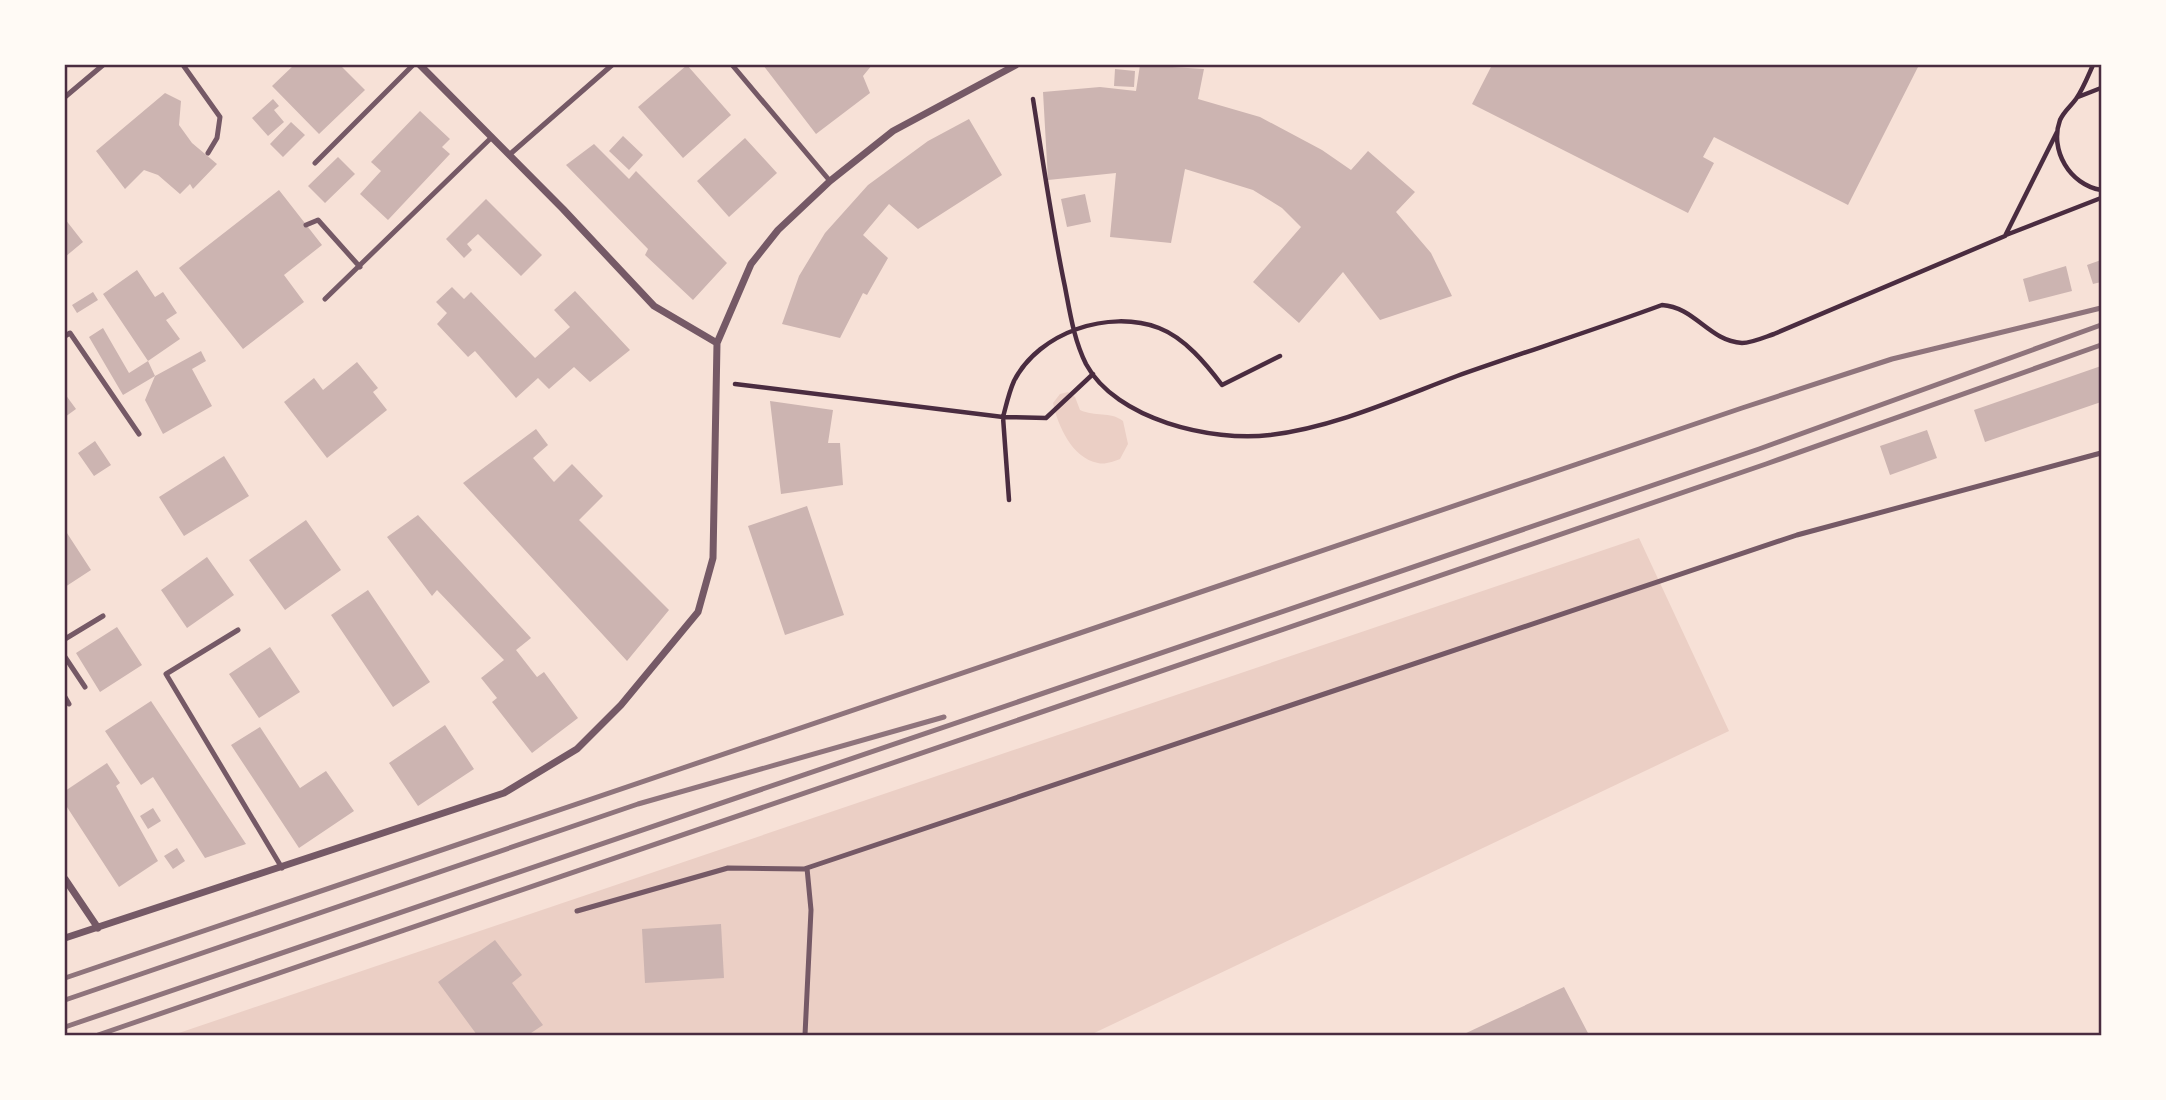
<svg xmlns="http://www.w3.org/2000/svg" width="2166" height="1100" font-family="'Alegreya Sans',sans-serif">
<style>
.green{fill:#ebcfc5}
.building{fill:#ccb4b1}
.lines{fill:none;stroke-linecap:round;stroke-linejoin:round}
.path{stroke:#4a2c40;stroke-width:4.5}
.service{stroke:#755966;stroke-width:5}
.minor{stroke:#755966;stroke-width:7}
.rail{stroke:#8f747c;stroke-width:5}
.neatline{fill:none;stroke:#4a2c40;stroke-width:2.5}
</style>
<rect width="100%" height="100%" fill="#f7e1d7"/>
<path class="green" d="M1068,392L1075,397L1080,410C1095,417 1110,411 1123,421L1128,444L1120,459C1114,461 1105,465 1098,463C1072,458 1058,426 1053,403L1060,394Z
M1639,538L1729,731L1090,1035H173Z"/>
<path class="building" d="M294,65H340L365,90L319,134L272,86Z
M687,65L731,115L683,158L638,107Z
M763,65H872L863,76L870,93L816,134Z
M1140,65L1204,69L1198,99L1260,117L1322,150L1351,170L1368,151L1415,192L1396,212L1431,253L1452,296L1380,320L1343,272L1299,323L1253,282L1301,227L1282,208L1253,190L1185,169L1171,243L1110,237L1116,173L1048,180L1043,92L1100,87L1136,91Z
M1492,65H1919L1848,205L1714,137L1703,157L1714,163L1688,213L1472,104Z
M1115,69L1135,71L1134,87L1114,86Z
M165,93L181,101L179,125L192,143L217,164L193,189L190,184L180,194L158,175L144,170L125,189L96,151Z
M273,99L279,106L274,110L284,122L268,136L252,118Z
M420,111L450,139L442,147L450,154L388,220L360,194L381,171L371,162Z
M969,119L1002,175L918,229L889,204L863,235L888,258L867,295L863,293L840,338L782,324L799,276L825,233L868,185L928,141Z
M291,122L305,135L283,157L270,144Z
M623,136L643,155L629,170L609,151Z
M745,138L777,173L729,217L697,181Z
M594,144L629,179L636,171L727,263L693,300L645,255L648,249L566,165Z
M338,157L355,174L325,203L308,186Z
M279,190L322,245L284,275L304,302L243,349L179,268Z
M1085,194L1091,222L1067,227L1061,199Z
M486,199L542,255L521,276L478,234L467,244L472,250L464,258L446,239Z
M65,219L83,242L65,257Z
M2101,260V282L2093,284L2087,265Z
M2066,266L2072,291L2029,302L2023,279Z
M137,270L155,297L163,292L177,313L166,320L180,339L148,361L103,294Z
M452,287L464,299L471,292L535,358L570,327L554,310L575,291L630,350L590,382L574,367L549,389L538,378L516,398L475,351L468,357L437,324L447,313L436,302Z
M93,292L98,300L77,313L72,305Z
M103,328L129,373L148,361L155,376L123,395L89,337Z
M201,351L206,361L192,369L212,406L163,434L145,400L155,376Z
M357,362L378,388L373,392L387,410L327,458L284,402L314,378L323,390Z
M2101,366V402L1985,442L1974,410Z
M65,394L76,409L65,417Z
M770,401L833,410L828,443H840L843,485L781,494Z
M536,429L548,445L533,458L554,482L572,464L603,496L579,520L669,610L627,661L463,483Z
M1927,430L1937,458L1890,475L1880,446Z
M95,441L111,465L94,476L78,453Z
M224,456L249,496L184,536L159,497Z
M807,506L844,615L785,635L748,526Z
M418,515L531,638L516,650L537,677L544,672L578,718L532,753L492,702L497,698L481,678L504,660L437,590L432,596L387,537Z
M306,520L341,570L285,610L249,560Z
M65,530L91,570L65,587Z
M207,557L234,595L187,628L161,590Z
M368,590L430,682L393,707L331,615Z
M117,627L142,665L100,692L76,653Z
M270,647L300,692L259,718L229,674Z
M151,701L187,755L246,844L205,858L153,777L141,785L105,731Z
M445,725L474,769L418,806L389,763Z
M260,727L300,788L326,771L354,811L299,848L231,745Z
M107,763L120,783L116,786L158,861L119,887L65,804V791Z
M153,808L161,821L148,829L140,816Z
M177,848L185,861L173,869L164,856Z
M721,924L724,978L645,983L642,929Z
M495,940L522,975L512,983L543,1025L528,1035H477L438,982Z
M1564,987L1589,1035H1462Z"/>
<g class="lines">
<path class="path" d="M2093,65C2088,76 2083,89 2076,99C2071,106 2064,111 2060,120C2049,150 2070,185 2101,190
M2078,97L2101,88
M1033,99C1043,162 1052,225 1065,287C1070,313 1074,340 1086,364C1116,420 1212,442 1270,435C1335,427 1396,399 1457,376C1525,352 1594,330 1662,305C1695,307 1709,341 1742,343C1752,343 1765,337 1774,334L2005,236L2057,132
M2006,235L2101,198
M735,384L1003,417C1006,406 1009,392 1014,381C1039,332 1109,309 1159,328C1185,338 1206,364 1222,385L1280,356
M1009,500L1003,417L1046,418L1093,374"/>
<path class="service" d="M183,65L220,117L217,138L208,153
M733,66L830,181
M65,97L103,65
M509,155L612,65
M315,163L413,65
M306,225L318,220L360,267
M325,299L492,137
M65,336L70,333L139,434
M238,630L166,674L282,868
M65,639L103,616
M65,657L85,687
M65,697L69,704
M577,911L728,868L804,869L1797,535L2101,453
M805,1035L811,910L807,868"/>
<path class="minor" d="M420,65L563,209L654,306L717,343
M65,879L98,928
M65,938L504,793L577,749L621,705L698,612L713,558L717,343L751,264L778,230L830,181L893,131L1016,65"/>
<path class="rail" d="M65,978L1742,408L1892,359L2101,308
M65,1000L638,804L944,717
M65,1027L1759,449L2101,325
M98,1035L1766,464L2101,345"/>
</g>
<rect width="2166" height="1100" fill="none" stroke="#fffaf5" stroke-width="133"/>
<rect x="66" y="66" width="2034" height="968" class="neatline"/>
</svg>
